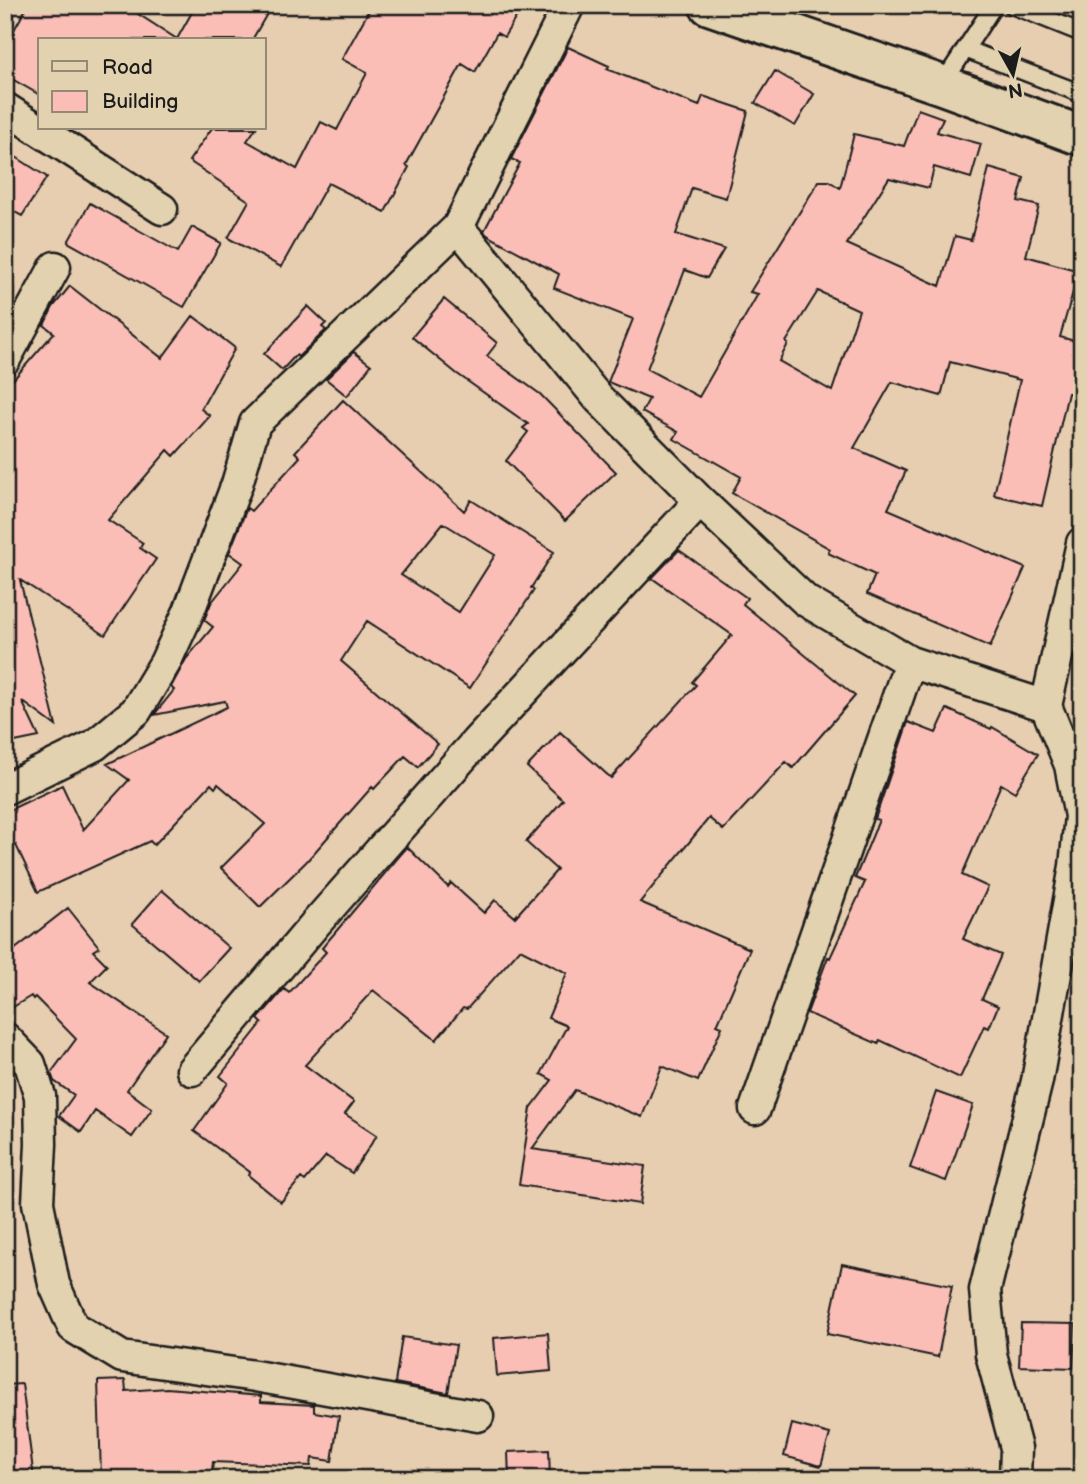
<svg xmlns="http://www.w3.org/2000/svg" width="1087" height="1484" font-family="'Balsamiq Sans',sans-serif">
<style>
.building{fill:#fabeb7;stroke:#1c1c1c;stroke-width:2;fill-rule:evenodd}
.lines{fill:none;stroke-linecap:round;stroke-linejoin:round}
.lane-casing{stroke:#1c1c1c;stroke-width:21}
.street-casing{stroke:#1c1c1c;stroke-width:35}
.secondary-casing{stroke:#1c1c1c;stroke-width:44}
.lane{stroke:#e3d2af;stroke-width:16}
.street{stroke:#e3d2af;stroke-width:30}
.secondary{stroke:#e3d2af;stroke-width:38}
</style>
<rect width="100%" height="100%" fill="#e8ceb1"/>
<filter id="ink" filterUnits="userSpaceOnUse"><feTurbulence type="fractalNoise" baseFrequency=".0143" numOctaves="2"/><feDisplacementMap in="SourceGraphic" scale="14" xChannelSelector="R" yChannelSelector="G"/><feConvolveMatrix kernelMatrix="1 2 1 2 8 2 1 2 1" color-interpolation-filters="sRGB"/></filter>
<g filter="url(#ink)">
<path class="building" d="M28,5H124L177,39L196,5H272L252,40H40V95L5,75V46Z
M372,5H513L511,10L518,14L504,37L497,33L475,72L462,64L406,165L409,167L385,212L328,183L281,267L228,238L249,201L189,161L212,128H256L247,141L297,169L321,122L337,130L367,73L342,59Z
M568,47L609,66L607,69L699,106L703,96L748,111L726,198L692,188L676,234L724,249L707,278L685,270L647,369L699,397L758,294L750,292L819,181H829L840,188L854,134L904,146L918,109L943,118L937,132L981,144L971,178L934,167L929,188L889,178L847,244L940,286L955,236L971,240L989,168L1024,178L1018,201L1039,206L1026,256L1079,271L1060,337L1082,343V355L1071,393H1068L1042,506L994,495L1020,380L950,362L941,396L892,382L854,448L906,471L888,509L1025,568L990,647L867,594L875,575L828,553L830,549L732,493L741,477L674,439L678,432L642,412L649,399L608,382L633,319L554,288L559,274L487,235L484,231L520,163L511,159ZM818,291L859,310L832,391L779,361L788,344L786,342Z
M775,71L814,94L795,126L755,103Z
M5,150L47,177L22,216L5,207Z
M90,203L178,252L192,227L221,243L184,307L68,242Z
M70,286L162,358L193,316L235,348L201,409L210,416L174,456L168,450L108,520L143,543L140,548L156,559L105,635L20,580L56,726L22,701L39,737L5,744V389L54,333L44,325L53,307Z
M444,299L497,343L487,356L540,394L616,472L565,521L506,461L528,432L523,428L528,424L456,373L412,337Z
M308,306L326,323L322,327L326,330L298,357L296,355L282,370L264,354Z
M354,352L371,365L347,396L326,379Z
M343,400L464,511L471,500L554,552L531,588L534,590L470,688L367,621L341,661L438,744L418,767L405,756L374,789L372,787L306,862L260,907L221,868L265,824L218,784L215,788L211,784L154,845L150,841L38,892L16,845L5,850V812L62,785L83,830L129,780L107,764L227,707L225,701L154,715L174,690L171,687L186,659L213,627L204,620L211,603L243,563L229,553L247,508L251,511L300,457L295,452ZM443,523L495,555L459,612L401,575Z
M679,550L747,598L743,604L855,696L793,768L786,762L723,830L709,818L640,902L750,949L717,1025L722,1027L698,1081L662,1066L642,1117L575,1090L532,1149L645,1166L640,1204L519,1185L531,1108L552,1080L541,1074L567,1026L548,1018L567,973L520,949L467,1009L463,1008L436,1040L373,990L305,1065L354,1102L345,1114L377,1135L352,1173L326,1156L305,1181L301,1178L281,1202L248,1175L250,1172L194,1131L228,1083L220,1076L262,1023L258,1019L284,989L289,993L326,952L322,948L407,847L448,887L451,883L484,913L495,900L515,917L557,870L526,842L563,800L527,767L560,732L611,778L696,685L692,682L732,635L652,578Z
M947,709L991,729L992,727L1038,754L1015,792L1001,784L962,875L988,887L963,939L1001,955L982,999L998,1006L989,1028L984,1026L960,1078L880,1040L878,1044L807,1013L828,957L830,958L865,882L855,878L879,820L875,819L908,722L936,733Z
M162,890L229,948L199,981L132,924Z
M68,908L99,947L93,951L107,965L90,982L166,1033L127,1090L152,1109L132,1137L95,1111L81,1132L59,1116L74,1095L54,1081L51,1073L76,1039L35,997L33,999L31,996L5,1012V957Z
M936,1092L973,1105L946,1181L910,1168Z
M842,1264L952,1286L938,1357L827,1334Z
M1021,1323L1075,1324L1073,1368L1019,1366Z
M548,1333L551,1371L497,1376L494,1338Z
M402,1337L456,1345L448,1393L395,1383Z
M125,1380L126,1391L167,1388L261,1396V1402L314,1405V1412L339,1416L332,1461L312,1458L311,1466L213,1462L211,1479L184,1477L185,1472L101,1476L98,1381Z
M22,1384L34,1479H5V1385Z
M792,1424L830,1434L821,1466L784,1456Z
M549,1450L550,1479H509L508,1452Z"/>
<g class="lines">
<defs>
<path id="lane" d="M1012,5L1082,33
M965,49L1082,94
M942,85L994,5"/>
<path id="street" d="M5,108L162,209
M458,227L599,399L700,501L806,601L910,662L1046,706
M5,359L55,267
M5,789L95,745L136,711L165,663L189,611L237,484L255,423L458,227L569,5
M5,1038L30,1064L40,1096L41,1144L38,1203L54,1284L73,1327L122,1357L255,1376L478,1416
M192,1070L316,923L476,742L700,501
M755,1109L910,662
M1015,1478L1016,1448L991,1354L985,1290L1037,1081L1075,866L1080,816L1070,765L1046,706L1082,543"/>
<path id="secondary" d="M709,5L942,85L1082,136"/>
</defs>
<use href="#lane" class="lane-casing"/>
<use href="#street" class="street-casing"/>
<use href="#secondary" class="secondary-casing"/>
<use href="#lane" class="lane"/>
<use href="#street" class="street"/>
<use href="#secondary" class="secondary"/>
</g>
</g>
<rect width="1087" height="1484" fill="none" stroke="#e3d2af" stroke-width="28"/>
<rect x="14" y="14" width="1059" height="1456" fill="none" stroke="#1c1c1c" stroke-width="2.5" filter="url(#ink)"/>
<rect x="38" y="38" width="228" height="91" fill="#e3d2af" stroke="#938974" stroke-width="2"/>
<rect x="52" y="61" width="35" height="10" fill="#e3d2af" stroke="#938974" stroke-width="2"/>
<text x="102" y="74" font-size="21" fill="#1c1c1c">Road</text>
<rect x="52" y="91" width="35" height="21" fill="#fabeb7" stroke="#938974" stroke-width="2"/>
<text x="102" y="108" font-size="21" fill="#1c1c1c">Building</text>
<g transform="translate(1013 74) rotate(172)" stroke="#e3d2af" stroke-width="5" paint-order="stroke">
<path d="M0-5L12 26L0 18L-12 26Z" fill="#1c1c1c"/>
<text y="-10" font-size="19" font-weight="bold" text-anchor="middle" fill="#1c1c1c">N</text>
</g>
</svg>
